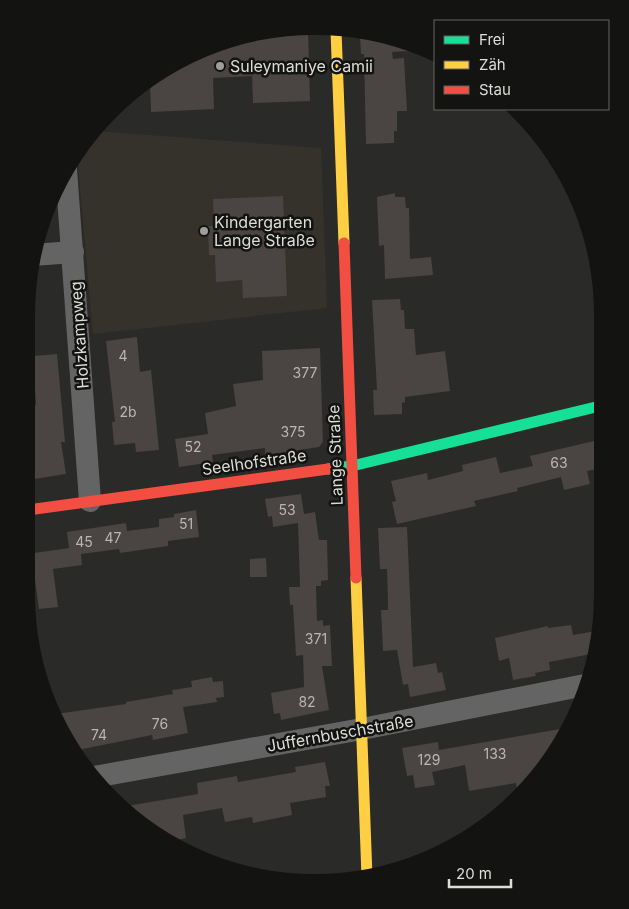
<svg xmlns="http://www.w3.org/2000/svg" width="629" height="909" font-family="Inter,sans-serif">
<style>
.built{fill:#34322b}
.building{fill:#4a4442}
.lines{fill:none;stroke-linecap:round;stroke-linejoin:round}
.street{stroke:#656464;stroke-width:22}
.fast{stroke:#16e098;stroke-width:11}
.slow{stroke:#ffcf43;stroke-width:11}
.jam{stroke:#f24e42;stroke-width:11}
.poi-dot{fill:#9e9e9c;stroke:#131311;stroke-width:2}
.labels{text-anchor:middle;stroke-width:5;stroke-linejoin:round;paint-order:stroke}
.number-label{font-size:14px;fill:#b8b7b4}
.poi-label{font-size:16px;fill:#ddddda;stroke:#131311;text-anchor:start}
.street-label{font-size:16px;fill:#ddddda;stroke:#131311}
</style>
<rect width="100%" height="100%" fill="#2a2a28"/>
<path class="built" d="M95,131L321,148L327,308L93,334L77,154Z"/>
<path class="building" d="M308,28L310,101L253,103L252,76L213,78L214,109L151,112L150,84L204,48L249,39L269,38V35Z
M360,35L410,45V51L392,52L393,59L404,58L407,111H397V131H394V143L366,144L364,54H361Z
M395,193V197H405L406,208H409L410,259L431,257L433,275L385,279L384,245L379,246L377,197Z
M283,196L287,296L243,298L242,280L216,282L215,255H209L208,226H214L213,199Z
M400,299L401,310H404L405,329H414L416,355L445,351L450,391L405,397V402L402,403V414L374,415L373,390H377L372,300Z
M137,337L140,372L151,370L159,450L136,452L135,443L114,445L112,422H115L106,341Z
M320,348L323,442L319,447L265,455V448L212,455L213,462L179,467L175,439L208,434L205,413L236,406L233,384L263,380L262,351Z
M57,354L65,442H61L66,474L28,480L29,450H33L29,406L36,405L33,356Z
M598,440L601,468L587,471L590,484L564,490L561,477L517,488L518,491L474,501L476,506L397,524L392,502L396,501L391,481L427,473L428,480L463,471L462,465L496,457L500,473L533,466L530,456Z
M301,494L304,514L315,512L319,540H327L328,580L321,581V586H316L317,621L323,620V626L330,625L332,666H322L329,710L281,720L280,713L274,714L271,693L304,687L303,655L296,656L293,605H290L289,587H300L298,523L273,527L272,516L268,517L265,499Z
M196,510L199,537L168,541V546L120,553L119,549L81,554L82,565L53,569L58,607L39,609L34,572L27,573V554L69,548L67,532L126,523L127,531L159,527V519L174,517V514Z
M407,527L413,667L436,663L438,673L442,672L446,690L410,697L408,684L403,685L397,650L383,651L381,610H388V604L387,569H380L378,528Z
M266,558L267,577H250V559Z
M571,625L573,635L596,631L591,654L549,662L550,670L535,673L536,676L513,680L509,658L499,661L495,638L548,626V628Z
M212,677L213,682L223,681L224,697L216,698L217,702L183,707L188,733L153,740L152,735L73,751L56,714L126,704V702L173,694L172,690L192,687L191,681Z
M566,728L518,798L516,783L469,791L465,765L432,772L435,785L415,788L413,775L407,776L402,748L438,742L439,750Z
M325,762L330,786H325L326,797L290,803L292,815L253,823L252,817L225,822L222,808L183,815L186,838L173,841L121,807L198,794L197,783L237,776L238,782L296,772L295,767Z"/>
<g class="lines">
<path class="street" d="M66,169L90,501
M33,255L73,252
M94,777L362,729L585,685"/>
<path class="fast" d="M328,469L352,466L600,406"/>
<path class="slow" d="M336,31L344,243
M356,578L367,877"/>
<path class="jam" d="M344,243L356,578
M28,510L328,469"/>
</g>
<g class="poi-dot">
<circle cx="220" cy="66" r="5"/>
<circle cx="204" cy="231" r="5"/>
</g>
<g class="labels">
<g class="number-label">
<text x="123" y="361">4</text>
<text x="305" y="378">377</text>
<text x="128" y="417">2b</text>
<text x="293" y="437">375</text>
<text x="193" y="452">52</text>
<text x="559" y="468">63</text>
<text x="287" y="515">53</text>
<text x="186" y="529">51</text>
<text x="113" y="543">47</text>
<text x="84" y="547">45</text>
<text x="316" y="644">371</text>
<text x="307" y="707">82</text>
<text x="160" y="729">76</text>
<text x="99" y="740">74</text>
<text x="495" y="759">133</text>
<text x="429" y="765">129</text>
</g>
<g class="poi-label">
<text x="230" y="72">Suleymaniye Camii</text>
<text x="214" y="228">Kindergarten<tspan x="214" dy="18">Lange Straße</tspan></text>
</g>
<g class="street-label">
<text transform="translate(79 335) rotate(-94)" y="6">Holzkampweg</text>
<text transform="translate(335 455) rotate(-92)" y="6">Lange Straße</text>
<text transform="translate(254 462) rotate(-8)" y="6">Seelhofstraße</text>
<text transform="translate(340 733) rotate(-10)" y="6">Juffernbuschstraße</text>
</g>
</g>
<path d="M0 0H629V909H0ZM314 35H315A279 279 0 0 1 594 314V595A279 279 0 0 1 315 874H314A279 279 0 0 1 35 595V314A279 279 0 0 1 314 35Z" fill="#131311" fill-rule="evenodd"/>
<rect x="434" y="20" width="175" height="90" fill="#131311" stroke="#646461"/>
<rect x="444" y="36" width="25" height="8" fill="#16e098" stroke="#646461"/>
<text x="479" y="45" font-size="15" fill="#ddddda">Frei</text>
<rect x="444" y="61" width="25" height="8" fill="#ffcf43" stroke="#646461"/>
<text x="479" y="70" font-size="15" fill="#ddddda">Zäh</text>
<rect x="444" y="86" width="25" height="8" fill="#f24e42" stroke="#646461"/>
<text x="479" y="95" font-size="15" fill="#ddddda">Stau</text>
<path d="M449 879v8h62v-8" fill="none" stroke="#ddddda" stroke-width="2.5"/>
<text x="456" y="879" font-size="15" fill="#ddddda" stroke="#131311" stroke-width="4" paint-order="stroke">20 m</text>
</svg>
